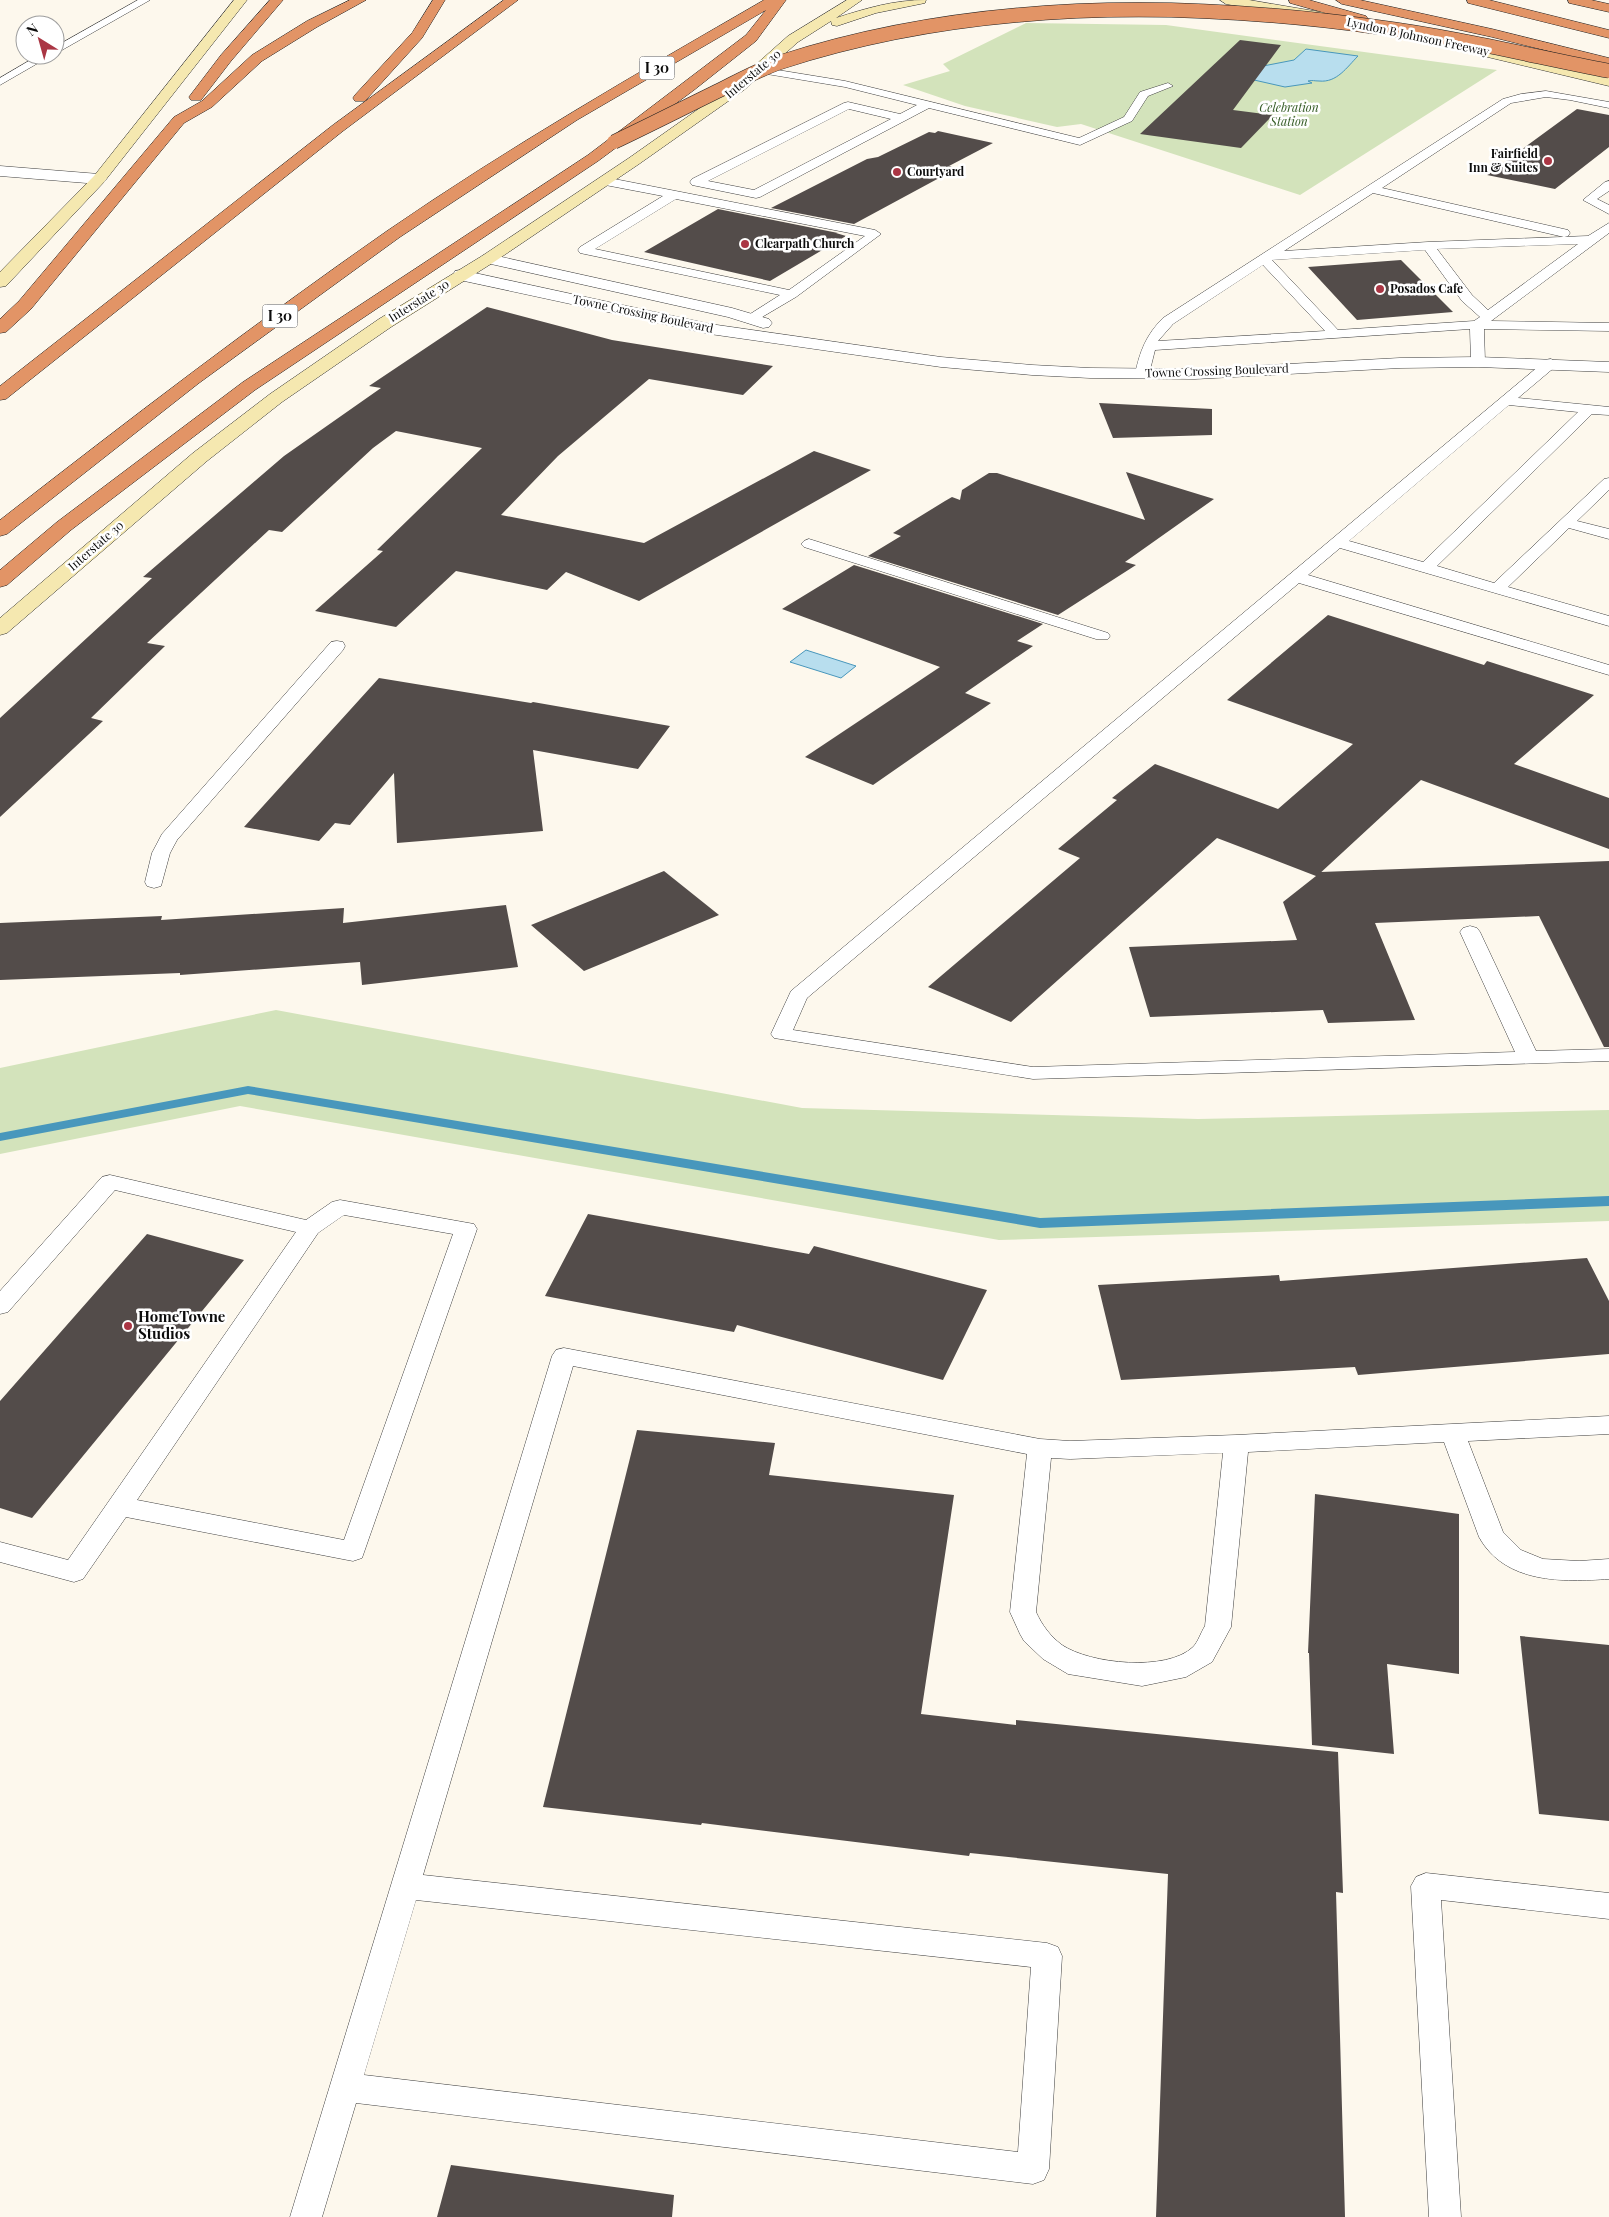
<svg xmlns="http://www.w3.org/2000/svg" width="1609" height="2217" font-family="'Playfair Display',serif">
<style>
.green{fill:#d3e3bb}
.water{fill:#b8deee;stroke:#4897bc}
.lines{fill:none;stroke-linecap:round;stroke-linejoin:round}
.stream{fill:#4897bc;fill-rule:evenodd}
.building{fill:#534c4a}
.service-casing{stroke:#3f3f3f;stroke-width:1}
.tertiary-casing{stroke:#3f3f3f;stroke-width:1}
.secondary-casing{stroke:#2e2e2e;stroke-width:1}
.motorway-casing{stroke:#1d1d1d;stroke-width:1}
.service{fill:#fff;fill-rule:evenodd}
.tertiary{fill:#fff;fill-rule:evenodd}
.secondary{fill:#f5e8b0;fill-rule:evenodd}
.motorway{fill:#e29466;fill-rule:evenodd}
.motorway-bridge-casing{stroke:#1d1d1d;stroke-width:15;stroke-linecap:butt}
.motorway-bridge{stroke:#e29466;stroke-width:14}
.poi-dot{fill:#aa3644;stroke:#fff;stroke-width:2}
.labels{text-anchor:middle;stroke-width:5;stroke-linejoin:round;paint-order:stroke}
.far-street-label{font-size:12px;fill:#0c0c0c;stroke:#fff}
.far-park-label{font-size:12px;font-style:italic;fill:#345b25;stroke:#fff}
.far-poi-label{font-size:12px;font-weight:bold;fill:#0c0c0c;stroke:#fff;text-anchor:start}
.shield{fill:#fff;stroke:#555;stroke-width:1}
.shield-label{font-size:14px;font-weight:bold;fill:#0c0c0c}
.poi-label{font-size:15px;font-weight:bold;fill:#0c0c0c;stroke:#fff;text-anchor:start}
</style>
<rect width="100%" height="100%" fill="#fdf8ed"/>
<path class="green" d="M1026,23L1166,25L1497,70L1300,195L1081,124L1057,127L965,106L903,85L950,71L943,64Z
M276,1010L802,1108L1198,1119L1609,1110V1221L999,1240L240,1106L0,1154V1068Z"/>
<path class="water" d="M1306,49L1358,56C1347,67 1337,83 1319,81C1314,81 1313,80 1308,81L1312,83L1285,87L1254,80L1258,67L1294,60Z
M806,650L856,666L841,678L790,662Z"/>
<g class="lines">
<path class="stream" d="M248,1086L1040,1218L1609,1196V1206L1040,1228L248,1094L0,1141V1133Z"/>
</g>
<path class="building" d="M1240,40L1281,45L1233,110L1273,115L1241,148L1140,134Z
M1577,109L1609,115V147L1555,189L1487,175Z
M938,131L993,143L949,166L955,168L939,177H941L854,224L771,208L867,159L878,157L929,132L935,133Z
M718,209L838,233H836L846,236L770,281L644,252Z
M1401,260L1453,312L1357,320L1308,267Z
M487,307L612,340L773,366L743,395L649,379L558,456L501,515L644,543L814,451L871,470L639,601L566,572L547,590L456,571L396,627L315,611L383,551L377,550L482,448L396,431L373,448L282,532L269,530L147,643L165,646L91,718L103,721L0,817V718L152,578L143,577L284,456L381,388L369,386Z
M1099,403L1212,409V435L1113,438Z
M1126,472L1214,499L1125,562L1136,565L1058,615L868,556L901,536L893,533L945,501L952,497L960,500L962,490L989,473H997L1145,520Z
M854,565L1043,624L1017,641L1033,646L965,693L991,703L873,785L805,757L940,667L782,609Z
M1328,615L1484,665L1487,661L1594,695L1514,764L1609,798V849L1421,780L1317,876L1321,872L1609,861V1047H1604L1539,916L1375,923L1415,1020L1328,1023L1323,1010L1150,1017L1129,947L1297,940L1283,902L1316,876L1217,838L1011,1022L928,987L1080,858L1058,849L1117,800L1112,798L1155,764L1278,809L1353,744L1227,700Z
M379,678L531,703L533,702L670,726L638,769L533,750L543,831L397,843L394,773L350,825L335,823L319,841L244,827Z
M664,871L719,915L584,971L531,925Z
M506,905L518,967L362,985L360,962L180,975V973L0,980V923L162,916L161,920L344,908L343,923Z
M588,1214L809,1254L814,1246L987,1290L943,1380L737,1325L734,1332L545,1296Z
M147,1234L244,1260L32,1518L0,1508V1401Z
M1587,1258L1609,1301V1354L1358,1375L1355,1367L1121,1380L1098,1285L1279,1275L1280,1281Z
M637,1430L775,1443L769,1475L954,1495L921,1714L1016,1725V1720L1338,1752L1343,1893L1336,1892L1345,2217H1156L1168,1874L970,1853L969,1856L702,1823L701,1825L543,1807Z
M1315,1494L1459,1514V1674L1387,1664L1394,1754L1312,1745L1309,1653H1308Z
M1520,1636L1609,1645V1821L1539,1814Z
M451,2165L674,2195L672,2217H437Z"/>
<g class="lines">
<defs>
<path id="service" d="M138,0H150L55,54V47Z
M39,55H52L0,85V78Z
M759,67L845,81L1079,138L1124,117L1140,92L1168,83L1173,86L1148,96L1132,121L1080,145L929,108L760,197L756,198L692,185L690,182L692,179L844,103L848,102L900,114L917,105L845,87L755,72L754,70ZM849,109L891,119L754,190L708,181Z
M1546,91L1609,102V108L1570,100L1546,97L1511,103L1382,188L1568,230L1570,233L1568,236L1564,237L1373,193L1284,251L1428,242L1588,236L1609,223V233L1491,321L1609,323V331L1484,329L1485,362L1478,366L1471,362L1470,329L1155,350L1149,374L1147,377H1137L1135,374C1140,351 1146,335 1163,318L1503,99L1521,94ZM1578,244L1488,310L1472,295L1437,249ZM1425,250L1462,301L1480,317L1474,321L1338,330L1272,260ZM1263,265L1325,331L1158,341L1173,324Z
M604,177L875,230L881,234L796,297L752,323L747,322L745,319L747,316L780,295L580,253L578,250L580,247L663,196L600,184L598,181ZM676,199L865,236L789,290L595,249Z
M1609,181V191L1597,199L1609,205V214L1583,200L1605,182Z
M1551,359L1558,363L1556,366L1518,398L1609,407V415L1592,414L1437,566L1494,583L1604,479L1609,478V490L1577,521L1609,529V539L1569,528L1508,587L1609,616V626L1340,548L1308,575L1609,665V675L1299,583L807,998L793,1030L1033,1067L1515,1052L1460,932L1463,928L1470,926L1477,928L1480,932L1536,1051L1609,1049V1061L1033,1079L774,1038L771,1034L791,991L1546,360ZM1509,405L1578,412L1423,562L1349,541Z
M809,539L1108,633L1110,636L1108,639H1096L804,547L801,544L804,541Z
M337,641L343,642L345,646L343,650L177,840L170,853L161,886L154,888L147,886L145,882L152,853L162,834L331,642Z
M110,1175L306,1220L332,1202L340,1200L474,1224L477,1229L362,1558L353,1561L126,1517L83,1579L74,1582L0,1562V1542L68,1560L296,1232L115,1190L8,1312L0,1314V1291L102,1177ZM344,1215L453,1234L344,1540L137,1500L318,1233Z
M564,1348L1040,1439L1070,1441L1236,1435L1609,1416V1434L1468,1441L1503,1532L1521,1550L1543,1559L1579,1561L1609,1559V1579C1563,1582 1505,1584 1479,1537L1444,1442L1248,1452L1231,1627L1212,1662L1186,1677L1142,1686L1068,1674L1043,1659L1024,1641L1020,1634L1010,1612L1027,1454L573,1366L423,1875L1047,1943L1058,1947L1062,1956L1049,2169L1044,2180L1033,2184L356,2103L322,2217H290L552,1356L556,1350ZM1223,1453L1205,1626C1201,1632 1198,1642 1193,1647C1167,1672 1090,1664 1062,1645C1050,1636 1042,1625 1036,1612L1051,1458L1070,1459ZM416,1900L1031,1967L1018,2152L364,2075Z
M1426,1873L1609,1893V1919L1441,1900L1461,2217H1429L1411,1886L1416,1877Z"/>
<path id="tertiary" d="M0,166L99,174L104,176L107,179L104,182L99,184L0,176Z
M488,254L732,308L769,319L772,323L769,327L763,328L728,317L482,262L480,259L482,256Z
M461,270L710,324L941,357L1032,365L1090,368L1195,369L1400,358L1478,357L1609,362V372L1478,367L1400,368L1195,379L1090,378L1032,375L941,367L710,334L455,279L453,275L455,271Z"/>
<path id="secondary" d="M234,0H247L104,182L6,286L0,287V272L94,176Z
M847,0H862L836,18C867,8 894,0 926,0L925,3L876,13L837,26L832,25L831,21L798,42L744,90L639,164L494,262L391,327L282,402L207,461L7,633L0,635V618L193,453L270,394L379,319L482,256L629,158L734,84L788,36Z
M1220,0H1249L1326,13L1333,17L1326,21L1226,4Z
M1480,47L1609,78V86L1475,54L1473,51L1475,48Z"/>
<path id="motorway" d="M270,0H283L231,61L201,100H191L189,97L221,55Z
M350,0H366L317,27L262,61L212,107L184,123L31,309L6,332L0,333V319L19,301L174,117L202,101L252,55L307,21Z
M433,0H445L422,38L365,101H355L353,98L355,95L412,33Z
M504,0H518L343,131L6,399L0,400V386L333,125Z
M764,0H786L756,41L694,90L598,161L255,390L71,530L7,585L0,587V570L57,522L243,382L588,155L746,35L766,10L577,120L400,237L199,383L7,534L0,536V520C127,421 255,323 387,231C509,147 636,74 764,0Z
M1289,0H1309L1366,16L1368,19L1361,23L1290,3Z
M1336,0H1360L1492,29L1609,58V66L1492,37L1342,4Z
M1467,0H1489L1609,30V38L1468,3Z
M1568,0H1591L1609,4V12L1569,3Z"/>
</defs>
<use href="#service" class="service-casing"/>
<use href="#tertiary" class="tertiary-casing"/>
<use href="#secondary" class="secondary-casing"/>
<use href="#motorway" class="motorway-casing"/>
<use href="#service" class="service"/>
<use href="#tertiary" class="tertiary"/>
<use href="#secondary" class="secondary"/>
<use href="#motorway" class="motorway"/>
<defs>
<path id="motorway-bridge" d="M614,142C650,125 685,107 720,90C740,80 760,69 781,62C972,0 1180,0 1377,27C1455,37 1532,56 1609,71"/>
</defs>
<use href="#motorway-bridge" class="motorway-bridge-casing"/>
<use href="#motorway-bridge" class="motorway-bridge"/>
</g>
<g class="poi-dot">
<circle cx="1548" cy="161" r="5"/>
<circle cx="897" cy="172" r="5"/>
<circle cx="745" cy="244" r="5"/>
<circle cx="1380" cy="289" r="5"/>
<circle cx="128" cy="1326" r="5"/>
</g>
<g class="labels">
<g class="far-street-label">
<text transform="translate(1418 37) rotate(12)" y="4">Lyndon B Johnson Freeway</text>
<text transform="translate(753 74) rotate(-40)" y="4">Interstate 30</text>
<text transform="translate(419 301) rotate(-32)" y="4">Interstate 30</text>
<text transform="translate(643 314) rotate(12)" y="4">Towne Crossing Boulevard</text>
<text transform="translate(1217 371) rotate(-2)" y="4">Towne Crossing Boulevard</text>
<text transform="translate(96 546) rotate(-41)" y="4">Interstate 30</text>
</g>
<g class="far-park-label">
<text x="1289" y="112">Celebration<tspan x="1289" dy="14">Station</tspan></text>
</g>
<g class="far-poi-label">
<text x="1538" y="158" text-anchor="end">Fairfield<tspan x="1538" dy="14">Inn &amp; Suites</tspan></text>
<text x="907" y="176">Courtyard</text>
<text x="755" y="248">Clearpath Church</text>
<text x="1390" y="293">Posados Cafe</text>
</g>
<g class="shield">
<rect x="639.5" y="56.5" width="35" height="23" rx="4"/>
<rect x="262.5" y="304.5" width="35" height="23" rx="4"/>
</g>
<g class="shield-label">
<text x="657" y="73">I 30</text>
<text x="280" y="321">I 30</text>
</g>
<g class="poi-label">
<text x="138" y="1322">HomeTowne<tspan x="138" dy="17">Studios</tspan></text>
</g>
</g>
<g transform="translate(40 40) rotate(323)"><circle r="24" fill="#ffffff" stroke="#9e9e9e"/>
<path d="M0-4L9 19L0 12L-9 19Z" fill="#aa3644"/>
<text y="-8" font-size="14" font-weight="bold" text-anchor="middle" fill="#0c0c0c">N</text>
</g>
</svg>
